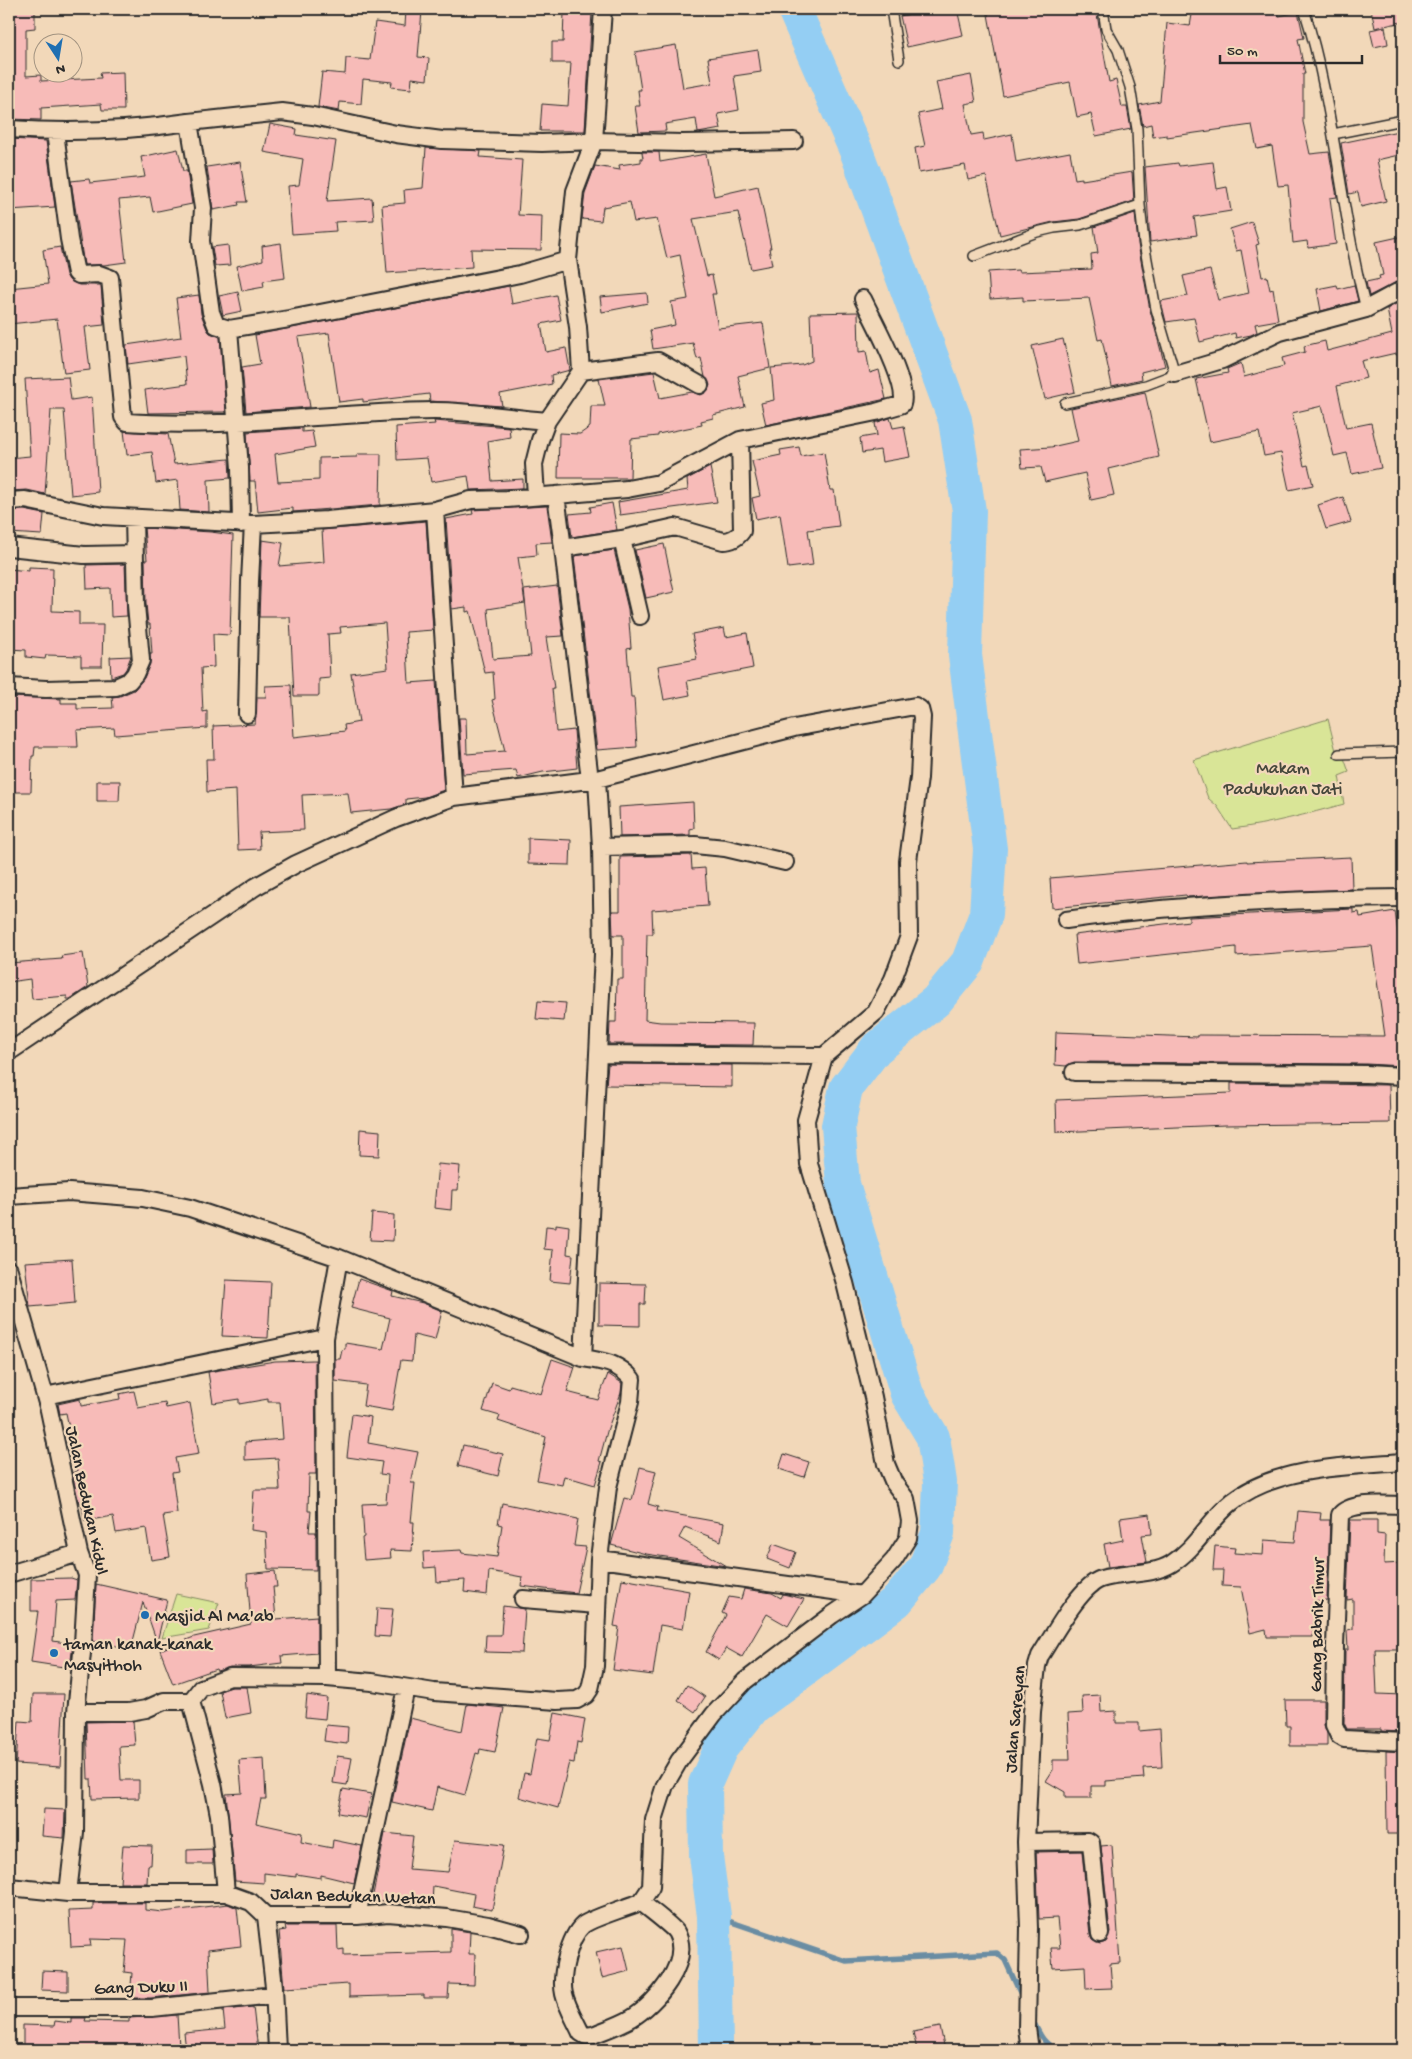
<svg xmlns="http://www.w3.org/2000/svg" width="1412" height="2059" font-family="'Gochi Hand',sans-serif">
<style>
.green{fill:#d9e597;stroke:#828861}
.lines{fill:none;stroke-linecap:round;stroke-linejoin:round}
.stream{stroke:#6a8da3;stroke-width:5.5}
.river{stroke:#94cef3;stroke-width:34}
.building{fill:#f7bbb8;stroke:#2b2b2b}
.lane-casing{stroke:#2b2b2b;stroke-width:12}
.street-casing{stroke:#2b2b2b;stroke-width:20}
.lane{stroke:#f2d8b9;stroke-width:9}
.street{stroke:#f2d8b9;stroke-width:16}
.poi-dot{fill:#1f6fb2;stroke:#f2d8b9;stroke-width:2}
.labels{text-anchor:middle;stroke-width:4.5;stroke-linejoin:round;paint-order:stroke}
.park-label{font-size:18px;fill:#45473b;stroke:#f2d8b9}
.street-label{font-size:18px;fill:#2b2b2b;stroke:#f2d8b9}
.poi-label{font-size:18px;fill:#2b2b2b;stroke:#f2d8b9;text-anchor:start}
</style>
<rect width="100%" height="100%" fill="#f2d8b9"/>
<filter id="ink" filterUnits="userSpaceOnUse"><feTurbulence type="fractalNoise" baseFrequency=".02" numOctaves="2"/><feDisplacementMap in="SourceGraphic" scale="10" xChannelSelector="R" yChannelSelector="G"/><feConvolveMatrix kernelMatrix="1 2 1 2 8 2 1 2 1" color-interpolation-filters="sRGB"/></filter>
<g filter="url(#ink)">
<path class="green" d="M1328,719L1338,759L1344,758L1349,772L1339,776L1344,804C1307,814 1271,824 1232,829L1217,806L1208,798L1194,760Z
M176,1594L219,1603L209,1630L162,1638Z"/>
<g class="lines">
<path class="stream" d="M714,1916L846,1961L997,1953L1005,1960L1023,1999
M1032,2019C1039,2033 1043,2045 1059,2050"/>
<path class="river" d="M716,2050L714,1916L706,1856L705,1784L721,1748L754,1707L897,1601L925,1567L938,1533L940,1482L933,1437L907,1394L843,1184L838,1126L846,1088L876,1049L936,1001L968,962L986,914L990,849L965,655L969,511L955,420L857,153L794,9"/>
</g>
<path class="building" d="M9,9H35V28L26,29V76L41,75V81L101,78L100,73L123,72L124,110H102L101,104L41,108V120L9,119Z
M937,9H957L963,35L907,47L900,16Z
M987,9H1096L1109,82L1116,80L1122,107H1127L1131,129L1096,136L1091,114L1077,117L1070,82L1003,96Z
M1193,9H1278L1279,16L1298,12L1304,38L1298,39L1305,74H1303V122L1310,154L1329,152L1337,197L1330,198L1336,244L1308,248L1307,241L1293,243L1288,185L1278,186L1272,146L1257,149L1252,125L1167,137V135L1153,137L1151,124L1143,126L1139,105L1160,101L1167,23L1190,26Z
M1371,9H1403V22L1375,28Z
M406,10L422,11L418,57L429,58L427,80L412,78L411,89L391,87L392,82L363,79L361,104L340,102L339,111L318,107L322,72L345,74L346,58L370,60L375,22L405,26Z
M564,12H592L585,131H540L542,104L568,106L571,63H552V42H563Z
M1385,27L1388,44L1374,47L1370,30Z
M676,45L683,88L712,83L708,58L758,50L761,72L734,76L739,110L718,114L721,129L698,133L696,119L665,124L666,131L639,132L635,106H640L638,90H641L635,52Z
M971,75L976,102L965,104L971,135L983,133L984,140L1012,134L1016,162L1070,152L1075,179L1082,178V180L1132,172L1134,201L1079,219L1053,222L1000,235L986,176L968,180L965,165L919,173L915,148L925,146L918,114L942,109L936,82Z
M270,124L297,129L296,135L336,141L327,201L372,198L374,220L335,222L336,231L292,234L288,186L299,185L303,159L264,152Z
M1403,130V154L1377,160L1386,201L1361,207L1358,192L1349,194L1341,143Z
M9,139L46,141L55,207L9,210Z
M426,148L481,151L480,157L522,160L518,215L542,216L541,250L471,249L472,267L387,273L382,205L405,203L404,190L423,188Z
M178,149L183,171H187L192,204L153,212L150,197L119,200L126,262L104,265H84L71,181L89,179L90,183L145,177L141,157Z
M642,152H659L660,162L706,154L714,196L758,186L771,248H769L772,265L751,269L738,212L693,219L707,276L712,275L716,294H712L718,328L763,323L770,368L738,376L745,407L713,415V418L701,421L702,425L658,434V436L631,439L630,478H558L559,433L580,434L590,427L591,406H605L599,379L654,372L660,398L692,392L701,395L708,390L710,385L705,377L701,358L697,359L693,343L653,349L650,330L675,325L671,302L688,299L680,255L667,258L657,219L634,222L630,202L603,207L601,221L582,219L585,193L595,166L620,170L619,165L641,162V158H643Z
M240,162L247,202H238L239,205L213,210L207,167Z
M1213,162L1217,189L1227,187L1231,211L1194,217L1197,235L1150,242L1145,167L1178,163L1179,166Z
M1135,213L1138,244L1150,310L1165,366L1141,372L1142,379L1112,386L1102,339L1098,340L1089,298L1023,301V297L990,299L988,272L1018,270L1019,272L1092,269L1091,254L1098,253L1094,227Z
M1252,222L1259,244L1256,245L1262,277L1267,276L1270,290L1273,289L1278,320L1255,324L1257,332L1251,335L1236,338L1235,333L1200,342L1194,318L1166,322L1161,301L1188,296L1183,276L1210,270L1218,300L1249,293L1241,250L1236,251L1230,229Z
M1403,236V279L1369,296L1366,282L1380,279L1379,276L1383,275L1376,242Z
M281,243L285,278L263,281L264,287L242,291L237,266L263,260L262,246Z
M228,245L230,265L215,266L212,247Z
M60,247L66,275L70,281L79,285H101L104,325L85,327L90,370L64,373L57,319L9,324V288L48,284L43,250Z
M1337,285L1338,289L1354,285L1358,301L1321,311L1317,289Z
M509,286L512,304L556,295L561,320L541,324L546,352L566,348L570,370L551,375L552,384L500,394L502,406L430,401L429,394L363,402V399L339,402L329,333L298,337L310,407L246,412L242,367L260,364L255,335Z
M238,292L242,311L223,315L219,296Z
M647,293L648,303L602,312L600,297Z
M199,295L201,314L207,329L210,333L220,337L226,412L148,413L145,390L187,384L184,356L128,364L126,345L181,337L176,298Z
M1403,300V354L1396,355V353L1361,361L1366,378L1337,386L1346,428L1371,423L1381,468L1352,474L1347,453L1334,456L1322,406L1292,413L1304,466L1308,465L1313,485L1289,490L1281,453L1264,456L1259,432L1210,442L1196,379L1228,373L1227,369L1241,363L1244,377L1284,366L1282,358L1305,352L1304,346L1325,341L1327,351L1392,334L1387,309Z
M858,312L859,352L866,351L870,373L879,370L886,399L766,425L761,403L774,400L771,368L802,365L812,361L810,313Z
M1063,339L1075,392L1045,399L1032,346Z
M68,377L71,400L92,397L98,492L71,495L64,410H51L45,494L27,490L9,491V458L30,456L25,379Z
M1145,392L1159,457L1108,469L1114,495L1091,500L1085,473L1045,482L1041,467L1022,468L1020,449L1051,447L1078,441L1071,408Z
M890,418L893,428L904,426L910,457L882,462L880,450L862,453L860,438L877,435L875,423Z
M434,421L509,427L510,437L488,441L492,481L523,479V488L470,490L468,476L431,482L427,458L397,460L396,427L435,424Z
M302,428V432L312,431L315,447L275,454L278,482L319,480V458L357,457V454H381L380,505L293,512V508L258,512L255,481H250L247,432Z
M124,431L168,434L174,464L229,459L230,478L208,480L209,512L180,510L178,480L156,483L152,452L127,455Z
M799,447L801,456L824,452L830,490H834L839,526L808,530L813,565L788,568L780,514L756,519L752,498L760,496L752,461L781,455L780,450Z
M710,467L717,502L620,515L618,502L688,490L687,479Z
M1343,497L1351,522L1326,529L1318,505Z
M612,503L617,530L572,537L569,514L591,512L590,507Z
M547,506L552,542L536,543L537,555L518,557L525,603L488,609L493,659L531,656L524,590L557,586L563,636L546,637L554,688H552L556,732L574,730L577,768L543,772L518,778L516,770L463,774L459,718H466L467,754L505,751L492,700L495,699L493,672L485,673L470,611L466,612V607L452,609L446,519L473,514L472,510Z
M24,510L44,514L42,535L9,533V511Z
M426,521L433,630L406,632L409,683L436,681L444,790L425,797L406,799V804L391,809L351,813L348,793L302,795L304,830L259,832L260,849L238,850L236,790L207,792L206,759H214L213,726L255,724L257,697H266L265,686L291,685L294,737L345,731L344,725L359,722L351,673L388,668L385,623L340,627L341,633L328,634L330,678L319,679V696H294L290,617H259L262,540L283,543L279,566L324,562L322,530Z
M144,528L211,532L233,535L230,635L213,634L214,667L201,668L203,712L207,711V728L115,735L114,728L77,730L78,747H35L34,756H32L31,792H12V783H9V697L61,699V703H77V709L113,708L112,697L120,696L134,690L144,678L150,664V654H152L150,624H148L146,604L145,560H147Z
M664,544L674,592L646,598L635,550Z
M614,550L628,609L631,648L627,649L631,697H634L637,747L597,750L574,556Z
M125,564L127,616L111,617L110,588L87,589L86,565Z
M29,567L53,568L52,611L79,612V625H103L102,666H81V656L46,655L45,659L26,657V650L9,649V569L29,571Z
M724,628L726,637L747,633L753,668L687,681L690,695L664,700L658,666L697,659L692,634Z
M131,656L126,669L123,673L111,677L110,657Z
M97,781H120L119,801H97Z
M693,802L694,828L690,829V835L620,837L619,807Z
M528,838L571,840L570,865L528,864Z
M691,855L692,869L705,868L708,906L652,910L653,934H647L645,1020L660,1022L754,1023L753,1045L609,1044L610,1022H616L617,979H623V935H613L612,911H620V857Z
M1351,857L1352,889L1187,897L1186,895L1052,908L1050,878L1247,861V862Z
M1353,909V913L1359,912L1360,917L1395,911L1403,971V1066L1366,1064L1074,1062L1066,1066L1055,1065L1056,1032L1198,1037V1035L1385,1036L1372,946L1236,956V947L1077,964L1074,935L1189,921V917Z
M83,953L88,987L70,999H67V996L32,999L30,979L9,982V963L62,959L61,956Z
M538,1001L566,1003L564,1021L536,1019Z
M608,1064L732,1065V1087L606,1085Z
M1231,1083L1389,1085L1390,1123L1226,1125L1057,1132L1056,1100L1231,1093Z
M360,1129L380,1131L379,1156L359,1155Z
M438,1164L460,1166L458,1190H452L451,1210L434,1208Z
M372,1213L394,1215L393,1241L370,1240Z
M556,1224L569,1226L567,1254L573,1255L570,1283L550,1281L553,1250L544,1249L546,1226L556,1227Z
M72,1259L75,1303L30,1307L25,1262Z
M359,1279L393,1291L392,1296L423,1303L442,1311L435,1340L414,1335L412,1361L401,1360L392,1411L363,1406L366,1385L335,1381V1359H340L342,1350L345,1349V1343L383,1349L390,1318L351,1308Z
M226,1280L271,1282L268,1338L222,1336Z
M599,1283L646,1284L645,1304H640V1326L599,1325Z
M552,1359L575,1367L567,1392L598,1400L608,1374L622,1383L621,1393L608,1428L599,1461L602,1462L595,1485L564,1476L562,1485L537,1480L546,1437L498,1421L500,1416L483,1411L492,1383L509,1389L510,1385L541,1394Z
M315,1360L316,1474H309L308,1511H311L309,1532H316V1570L268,1569L266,1532L251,1530L254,1490H280L278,1458L245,1460V1442L283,1439L280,1402H268V1399L239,1404V1399L213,1403L208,1372L275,1361Z
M134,1391L138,1408L165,1403L166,1408L190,1403L199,1454L175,1458L178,1472L172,1473L177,1513L163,1515L170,1557L151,1560L146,1528L116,1533L113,1516L85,1521L81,1502L79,1503L72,1473L78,1471L66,1413L60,1414L58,1404L80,1399L81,1406L120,1399L119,1394Z
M352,1414L371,1417L368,1443L418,1452L411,1483H415L411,1522H414L412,1551L390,1550L391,1558L364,1560L362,1538L364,1537L362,1504L386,1503L388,1475L380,1474L382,1462L347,1457Z
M463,1445L503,1454L498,1476L458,1466Z
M784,1454L809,1462L804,1477L779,1469Z
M640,1467L656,1471L648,1504L658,1507L657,1511L724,1523L721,1541L685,1527L679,1538L726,1566L646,1554L611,1545L624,1498L632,1500Z
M502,1503L578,1519L574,1546L586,1547L576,1593L521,1586L522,1577L489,1571L487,1595L464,1592L465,1580L437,1582L436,1567L424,1568L423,1552L461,1550L462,1553L497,1557L502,1525L498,1524Z
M1298,1511L1321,1513L1320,1520H1330L1327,1600L1314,1601L1313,1637H1267L1266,1629L1250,1633L1241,1587L1222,1586L1223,1570H1213L1215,1546L1235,1548L1234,1553L1263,1555L1264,1540L1295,1542Z
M1150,1514L1152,1534L1142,1535L1147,1562L1108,1567L1104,1544L1123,1540L1120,1518Z
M1350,1520H1377V1534L1385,1535L1384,1564L1403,1563V1649H1375L1377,1694L1403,1695V1732L1381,1731V1729H1347L1344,1723L1345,1650H1348L1347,1630L1353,1629V1599L1347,1600Z
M773,1544L796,1552L790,1568L767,1559Z
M275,1571L277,1587H273L276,1619L317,1616V1653L281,1656L282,1663L249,1667H230L217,1671L216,1669L173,1684L160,1650L194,1637L251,1624L247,1574Z
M71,1578L77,1580L75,1600L56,1601L53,1641L73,1644L70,1668L31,1662L38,1611H31V1579Z
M622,1579L689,1591L683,1629L660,1625L653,1675L613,1670L619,1627L614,1626Z
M96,1584L167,1600L157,1642L143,1602L131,1649L93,1641Z
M744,1589L772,1593L781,1598L783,1594L804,1599L788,1626L767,1614L742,1657L726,1648L719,1660L706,1652L726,1615L722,1613L729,1597L741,1599Z
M503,1606L525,1609L522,1653L485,1652L486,1635H501Z
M377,1608L393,1609L390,1637L375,1636Z
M687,1685L705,1697L695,1712L678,1700Z
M232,1687H247L251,1713L225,1718L220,1691Z
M33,1694H64L60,1767L16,1764L19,1721L32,1722Z
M307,1695L327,1698L325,1719L305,1717Z
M1100,1695L1101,1712L1116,1711V1723H1139V1731L1160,1729L1162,1767L1143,1768L1144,1778L1106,1781V1786H1091V1798H1065V1792L1046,1781L1053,1770V1760H1070L1068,1714L1083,1713L1082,1696Z
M1285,1700H1324V1725L1327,1734V1746H1290V1726H1286Z
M467,1704L504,1708L495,1752L480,1749L479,1754L476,1753L465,1795L437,1787L432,1811L392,1802L410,1718L462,1731Z
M555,1713L585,1719L581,1743L577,1742L574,1763L569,1762L558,1808L519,1797L524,1773L530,1774L537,1738L550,1740Z
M133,1721L135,1745L119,1746L121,1780H139V1798L92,1799L91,1779H88L86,1722Z
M326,1725L348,1727L347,1744L324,1741Z
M1386,1751L1403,1752V1834H1387Z
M337,1756L352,1758L347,1785L333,1783Z
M264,1758L266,1799H261L256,1823L302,1833L301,1842L332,1848L333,1840L362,1846L354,1883L321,1875V1878L296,1874V1877L264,1873V1883L235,1881L226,1794L242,1793L239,1760Z
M343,1789L371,1794L366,1818L338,1813Z
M44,1809L65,1810L64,1838L42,1836Z
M385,1833L413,1836L409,1869L448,1872L455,1840L504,1845L492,1910L472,1906L474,1894L433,1886L432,1904L372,1900Z
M123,1845L152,1846L151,1865H148L147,1883H120Z
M1112,1845L1120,1963L1110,1964L1112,1988L1086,1989L1085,1966L1053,1968L1051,1948H1060L1057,1918L1039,1919L1036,1852L1082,1851L1090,1935L1092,1940L1100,1944L1106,1942L1110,1933L1101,1846Z
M212,1849L213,1864H187V1850Z
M93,1903H145V1910L163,1912L228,1904L237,1908L241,1946L208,1950L210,1992L151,1998H130L132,1973L124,1972L127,1940L90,1939L91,1946L71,1947L69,1911L93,1910Z
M285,1926H337L338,1950L344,1949V1955L451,1952V1929L470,1932L469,1954H475L474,1985L449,1984L448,1998H424V1995L349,1997V1984L284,1988L279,1931L286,1930Z
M623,1946L629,1971L602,1978L596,1952Z
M42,1971L68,1972V1991L41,1990Z
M253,2007L258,2050H186L184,2033L225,2029L223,2010Z
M177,2015L179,2047L155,2048V2050H67L44,2048V2050H23V2025L54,2026L55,2021L71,2023V2018H86L85,2021L129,2022V2018Z
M940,2027L945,2050H917L913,2032Z"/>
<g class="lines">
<defs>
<path id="lane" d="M891,9L899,60
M1304,9C1335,107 1340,210 1366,309
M1333,134L1403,120
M974,256L1037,232L1054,228L1080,225L1140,205
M1065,403L1146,385L1175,374L1156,309L1144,243L1140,205L1137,129L1130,87L1118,50L1106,29L1103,9
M1339,754L1403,752"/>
<path id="street" d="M189,122L282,112L313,116L396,134L442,140L542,143L594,141L683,143L794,141
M9,129C69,133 129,131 189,122L203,208L201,241L211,312L216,325L229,329L240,468L241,524
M55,132L69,239L76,273L79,275L99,274L110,278L123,417L127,422C229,429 332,412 434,411C471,411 510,418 547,421
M229,329L289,319L520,274L568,260
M581,371L658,361L700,385
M1175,374L1222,360L1280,332L1366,309L1403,289
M556,495L627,489L659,483L740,440L876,412L900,405L902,404C909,384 873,320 863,299
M536,496L534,464L540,440L547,421L581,371L578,327L568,260L575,191L594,141L603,9
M9,501L25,500L103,516L253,524L327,520L435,510L471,500L507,499L556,495L563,548L622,539L675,527L723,541C731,541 737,538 742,531L740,440
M435,510L454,797
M622,539L640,616
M9,547L84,555L135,554
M563,548L590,780
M9,687L46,689L116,687L129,681L135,674L141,660L136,605L134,518
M247,714L250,581L253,524
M597,779L601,847L695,845L725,848L785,862
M601,847L603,954L598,1054L824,1056
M1066,920C1177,904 1291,899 1403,898
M9,1052L255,887L296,864L396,818L454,797L597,779L794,728L915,706L920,709L922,717L919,778L908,861L909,936L893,979L876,1012L824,1056L806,1120L809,1164L845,1283L873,1397L886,1464L894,1483L906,1499L910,1521L908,1538L894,1560L862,1595L832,1615L745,1681L714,1714L679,1761L665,1785L654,1820L651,1887L641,1902
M1074,1072L1366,1074L1403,1076
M9,1196L69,1192L143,1198L190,1208L339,1258L583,1358C604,1362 617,1362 632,1379L630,1402L608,1487L599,1559L595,1666L590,1689L586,1695L577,1700L557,1701L434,1692L372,1682L327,1678L230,1677L201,1688L191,1701H164L146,1709L129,1712H76
M9,1270L49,1410L79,1553L87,1575L83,1643L76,1712L75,1832L68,1893
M583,1358L598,1054
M45,1396L325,1338
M1403,1505C1387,1505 1351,1501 1340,1515L1335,1646L1334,1725L1339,1736L1344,1739L1403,1742
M599,1559L862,1595
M9,1574L79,1553
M523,1599L597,1605
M327,1678L325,1338L339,1258
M191,1701L213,1784L219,1815L226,1893
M1026,1842L1088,1841L1091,1843L1100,1934
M9,1887L68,1893H226L251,1902L266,1916H357L388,1913L447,1918L488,1925L521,1934
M641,1902C649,1909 671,1925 676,1932C693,1962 655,2004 632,2018C620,2025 605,2030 593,2035L586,2036L581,2033C575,2020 567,2007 564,1994C560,1976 569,1937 583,1925C592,1918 628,1907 641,1902Z
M266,1916L274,1987L277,2050
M357,1916L406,1688
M9,2008H152L274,1995
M1030,2050L1027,2028L1029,1928L1026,1842L1032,1712L1037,1666L1040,1656C1053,1636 1080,1586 1101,1579C1123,1572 1151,1576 1171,1564C1197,1548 1209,1520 1232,1502C1274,1467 1350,1466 1403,1462"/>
</defs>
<use href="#lane" class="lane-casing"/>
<use href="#street" class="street-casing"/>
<use href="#lane" class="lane"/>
<use href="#street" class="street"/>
</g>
</g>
<g class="poi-dot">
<circle cx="145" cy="1615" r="5"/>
<circle cx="54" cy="1653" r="5"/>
</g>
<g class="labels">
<g class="park-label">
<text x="1283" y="773">Makam<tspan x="1283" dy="21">Padukuhan Jati</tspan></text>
</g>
<g class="street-label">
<text transform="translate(88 1500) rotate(78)" y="6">Jalan Bedukan Kidul</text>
<text transform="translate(1316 1625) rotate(-89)" y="6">Gang Babrik Timur</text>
<text transform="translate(1014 1719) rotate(-85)" y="6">Jalan Sareyan</text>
<text transform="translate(353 1895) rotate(2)" y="6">Jalan Bedukan Wetan</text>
<text transform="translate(141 1986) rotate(-2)" y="6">Gang Duku II</text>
</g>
<g class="poi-label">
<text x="155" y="1621">Masjid Al Ma'ab</text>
<text x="64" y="1649">taman kanak-kanak<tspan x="64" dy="21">Masyithoh</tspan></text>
</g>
</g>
<rect width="1412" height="2059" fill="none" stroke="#f2d8b9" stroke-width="30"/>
<rect x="15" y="15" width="1382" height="2029" fill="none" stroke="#2b2b2b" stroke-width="2" filter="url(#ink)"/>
<g transform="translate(58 58) rotate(168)"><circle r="24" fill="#f2d8b9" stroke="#a29380"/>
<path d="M0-4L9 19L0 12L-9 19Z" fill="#1f6fb2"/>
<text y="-8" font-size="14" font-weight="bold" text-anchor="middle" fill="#2b2b2b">N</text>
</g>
<path d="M1220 55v8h142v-8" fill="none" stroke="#2b2b2b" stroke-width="2.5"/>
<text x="1227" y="55" font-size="15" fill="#2b2b2b" stroke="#f2d8b9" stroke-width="4" paint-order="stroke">50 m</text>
</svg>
